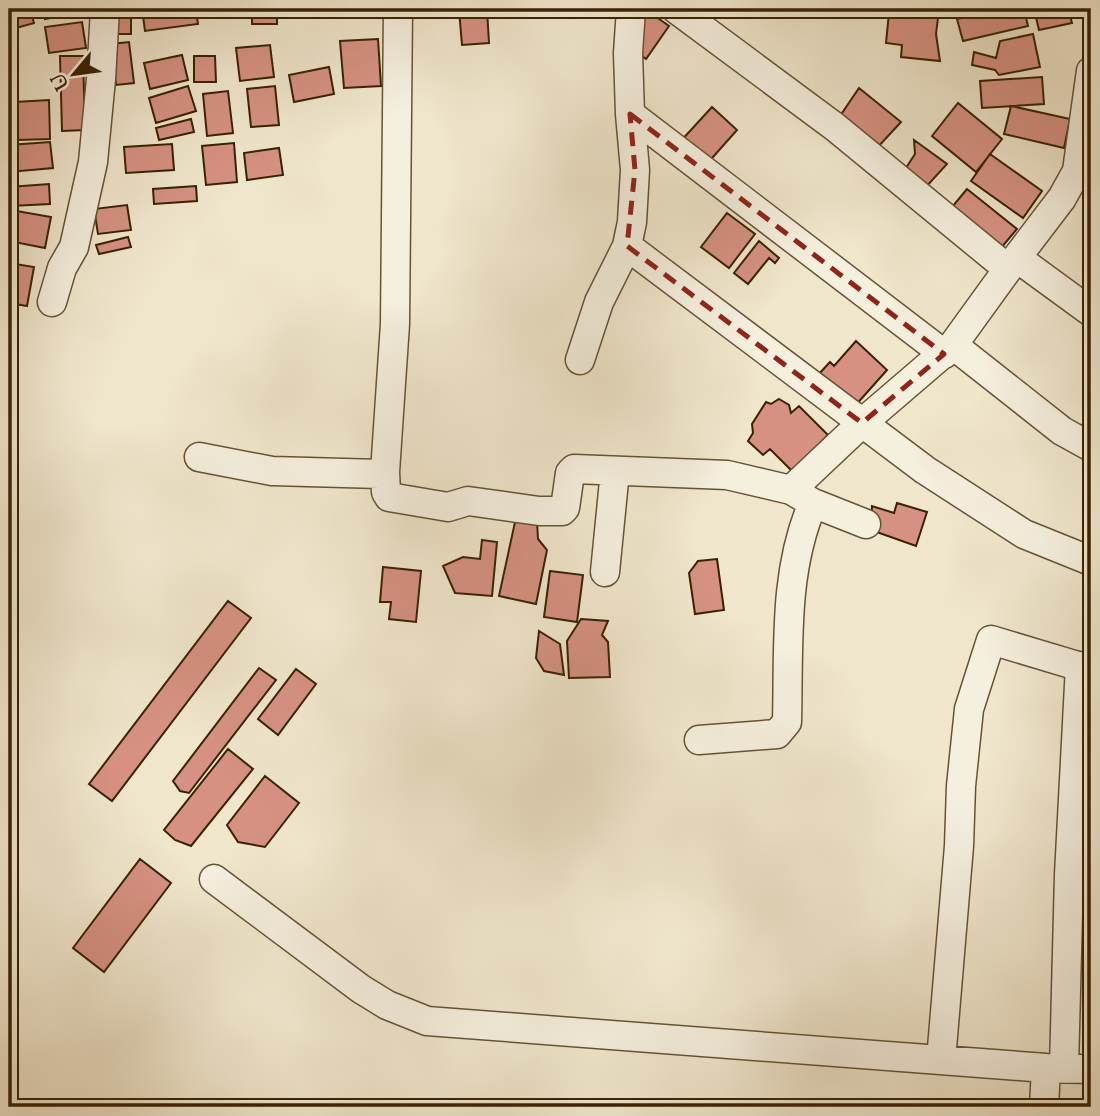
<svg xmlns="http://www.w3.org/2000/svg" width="1100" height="1116" font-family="'Sorts Mill Goudy',serif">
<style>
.building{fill:#d69182;stroke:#382203;stroke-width:2}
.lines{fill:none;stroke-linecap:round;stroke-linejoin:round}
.minor-casing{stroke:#665335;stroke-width:31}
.minor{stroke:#f5efde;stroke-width:28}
.marked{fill:none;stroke:#8f2418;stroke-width:5;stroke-dasharray:14 9;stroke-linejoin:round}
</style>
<rect width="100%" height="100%" fill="#f0e6cc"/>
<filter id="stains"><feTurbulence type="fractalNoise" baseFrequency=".00286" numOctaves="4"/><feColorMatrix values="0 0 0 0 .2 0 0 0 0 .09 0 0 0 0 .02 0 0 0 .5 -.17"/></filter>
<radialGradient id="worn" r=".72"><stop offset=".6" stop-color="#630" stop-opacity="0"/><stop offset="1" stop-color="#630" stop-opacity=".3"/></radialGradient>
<path class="building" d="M9,9H30L34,23L9,30Z
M43,9H88V11L45,19Z
M114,9H131V34H114Z
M142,9H196L198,24L145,31Z
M252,9H277V24H252Z
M487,9L489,43L462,45L459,10Z
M641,9H645L669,26L646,59L632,48Z
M903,9H953V14L903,12Z
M1005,9H1024L1028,26L963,41L957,19Z
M1034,9H1068L1072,23L1039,30Z
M889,13L938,18L936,34L940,61L901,57L902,45L886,43Z
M82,22L86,48L49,53L45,27Z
M1033,34L1040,67L999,75L995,70L972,65L974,52L996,58L1000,41Z
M378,39L381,86L344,88L340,41Z
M129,42L134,83L116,85L111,44Z
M270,45L274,77L240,81L236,48Z
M182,55L188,80L150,89L144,63Z
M60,56H83L85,130L62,131Z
M194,56H215L216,82H194Z
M329,67L334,94L294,102L289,75Z
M1042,77L1044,104L982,108L980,81Z
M188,86L196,111L156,123L149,98Z
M275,86L279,125L251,127L247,89Z
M859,88L901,122L877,148L836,122Z
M228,91L233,133L207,136L203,94Z
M49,100L50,139L17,140L15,102Z
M958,103L1002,139L976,172L932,136Z
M1011,106L1070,119L1064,148L1004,134Z
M712,107L737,130L705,166L679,143Z
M191,119L194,132L159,140L156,128Z
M914,140L947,164L926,187L904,171L915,154Z
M50,142L53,168L9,172V145Z
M234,143L237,182L206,185L202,146Z
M172,144L174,170L126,173L124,147Z
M279,148L283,175L247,180L244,153Z
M990,154L1042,191L1023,218L971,181Z
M49,184L50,204L11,206L9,187Z
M196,186L197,201L154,204L153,189Z
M967,189L1017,229L1001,248L952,207Z
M127,205L131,230L98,234L94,209Z
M11,210L51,217L45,248L9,241Z
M727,213L755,234L729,268L701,247Z
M128,237L131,247L99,254L96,245Z
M759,241L779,258L775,263L769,258L748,284L734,273Z
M9,263L34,267L27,306L9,303Z
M856,341L887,370L854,407L818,375L830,362L834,366Z
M779,399L789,405L791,413L799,406L828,435L792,471L770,449L763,455L748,441L753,433L752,424L766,402L771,404Z
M897,503L927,512L916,546L871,530L872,506L894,513Z
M537,521L538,539L547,550L536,604L499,596L515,522Z
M482,540L497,542L492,596L455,593L443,566L463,557L480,559Z
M717,559L724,610L695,614L689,573L698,561Z
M383,567L421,571L416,622L389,619L391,602H380Z
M550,571L583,575L577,622L544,617Z
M228,601L251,618L112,801L89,784Z
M581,619L608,621L602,635L608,642L610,677L569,678L567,641Z
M539,631L560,644L564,675L544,671L536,658Z
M259,668L276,680L189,793L180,791L173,781Z
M296,669L316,684L278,735L258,719Z
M228,749L253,769L191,846L175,840L164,830Z
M265,776L299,803L265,847L238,842L227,825Z
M140,859L171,883L104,972L73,948Z"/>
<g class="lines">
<defs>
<path id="minor" d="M398,9L395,324L385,472L386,492L389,497L448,507L468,501L539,511H562L565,508L570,473L574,469L727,475L791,490L813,503L866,524
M676,9L835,127L1008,269L1062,198L1077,171L1091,71
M630,114L944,354
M627,246L925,470L1024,534L1091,561
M1017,258L1091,312
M52,302L62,268L74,247L93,162L101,79L105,9
M953,345L1062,431L1091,447
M580,360L599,302L627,246L632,222L635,170L630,114L628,53L631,9
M199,457L272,471L380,474L385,472
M791,490L862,423L953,345L1008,269
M605,572L615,471
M699,740L777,734L787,722C789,648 783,572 813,503
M214,879L361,989L387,1005L427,1021L1046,1068L1091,1069
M941,1060L959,846L961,786L969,709L991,640L1091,670
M1064,1068L1069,875L1080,666
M1044,1107L1046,1068"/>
</defs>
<use href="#minor" class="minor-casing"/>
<use href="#minor" class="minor"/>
</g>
<path class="marked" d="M630,114L944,354L862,423L627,246L635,170Z"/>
<rect width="1100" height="1116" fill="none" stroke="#f0e6cc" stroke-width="35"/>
<rect x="10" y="10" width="1079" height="1095" fill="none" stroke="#382203" stroke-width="3.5"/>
<rect x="18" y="18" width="1065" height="1081" fill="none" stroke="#382203" stroke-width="2"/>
<g transform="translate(74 74) rotate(241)" stroke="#f5efde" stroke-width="5" paint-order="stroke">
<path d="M0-5L12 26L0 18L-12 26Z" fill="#382203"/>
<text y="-10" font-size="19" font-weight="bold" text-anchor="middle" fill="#382203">U</text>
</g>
<rect width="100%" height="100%" filter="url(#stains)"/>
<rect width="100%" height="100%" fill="url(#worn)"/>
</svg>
